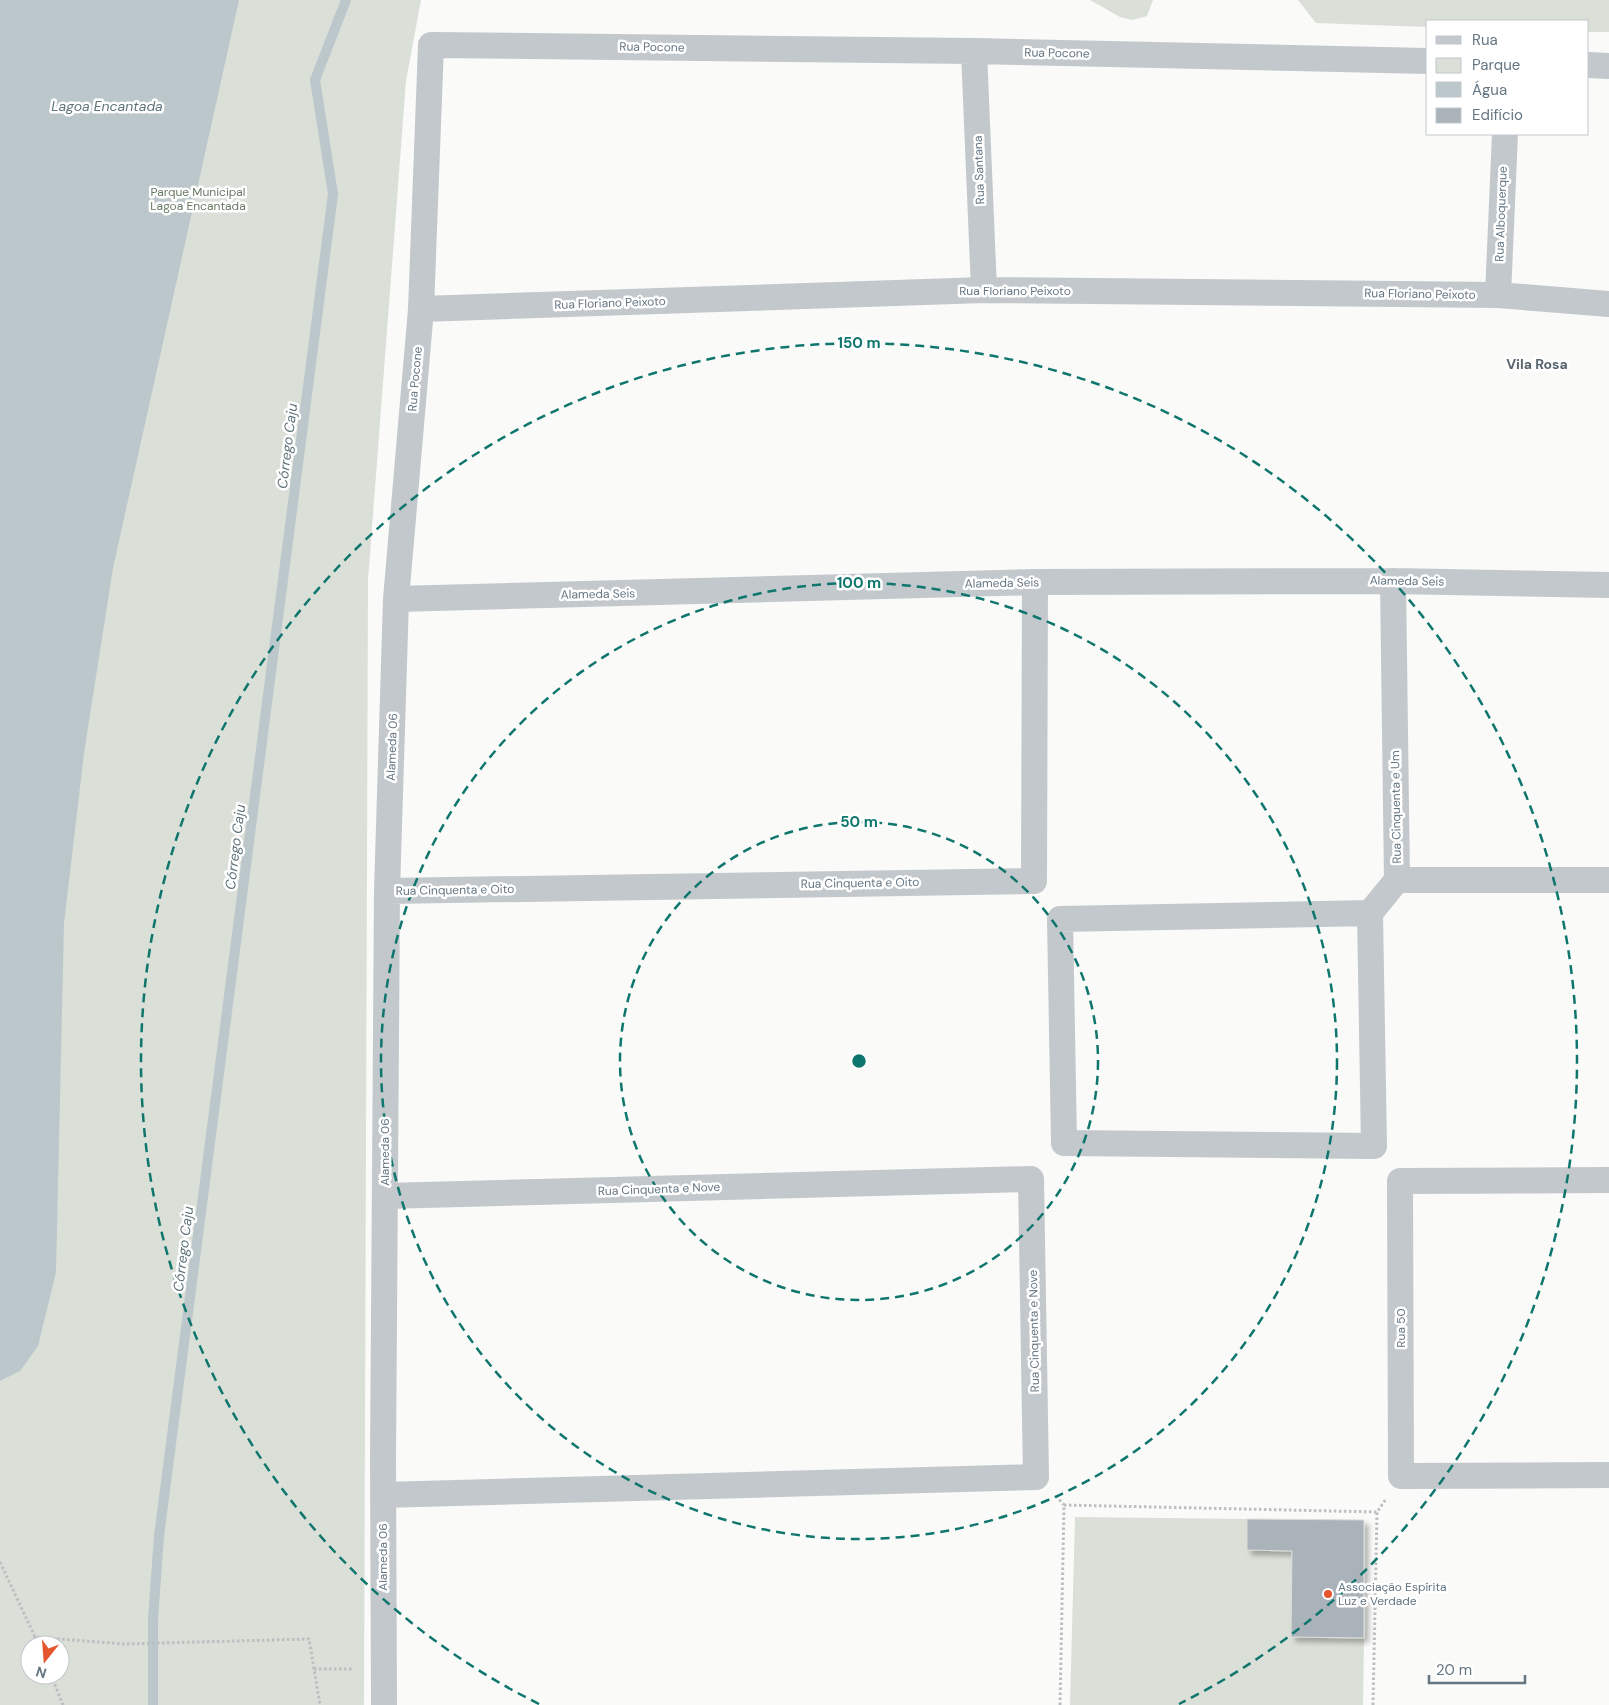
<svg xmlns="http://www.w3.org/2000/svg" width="1609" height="1705" font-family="'DM Sans',sans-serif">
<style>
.green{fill:#dadfd7;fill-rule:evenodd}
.water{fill:#bbc7cb}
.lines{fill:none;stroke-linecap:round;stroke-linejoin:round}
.stream{stroke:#bbc7cb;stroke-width:10}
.building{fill:#aab3b9;stroke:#dcdcda;filter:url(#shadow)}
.path{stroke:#bbbfc2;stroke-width:3;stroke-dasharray:2.5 2.5;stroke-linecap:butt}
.minor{stroke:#c3c8cc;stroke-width:26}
.ring{fill:none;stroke:#0f766e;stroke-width:2.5;stroke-dasharray:9 6}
.poi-dot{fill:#e4572e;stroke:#fff;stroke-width:2}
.labels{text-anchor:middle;stroke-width:5;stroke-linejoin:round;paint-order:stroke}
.street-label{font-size:12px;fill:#657683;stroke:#fff}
.park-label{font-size:12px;fill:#687a64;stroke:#fff}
.poi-label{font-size:12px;fill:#657683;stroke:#fff;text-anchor:start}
.water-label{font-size:14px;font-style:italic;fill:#60757c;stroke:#fff}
.neighbourhood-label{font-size:14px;font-weight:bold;fill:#57646e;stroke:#fff}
.centre{fill:#0f766e;stroke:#fff;stroke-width:2.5}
.ring-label{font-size:15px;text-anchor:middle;font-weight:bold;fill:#0f766e;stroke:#fff;stroke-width:5;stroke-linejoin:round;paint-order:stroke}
</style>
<defs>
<filter id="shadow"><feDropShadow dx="4.5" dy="4.5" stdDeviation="2.5" flood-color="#0004"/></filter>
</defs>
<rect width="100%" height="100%" fill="#fafaf8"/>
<path class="green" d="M0,0H421L406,81L368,580L364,1705H0ZM30,1645H60V1675H30Z
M1090,0H1153L1147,16L1132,20L1120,17Z
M1298,0H1609V32H1588V21H1428V27L1316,23Z
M1075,1517L1247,1519V1550L1292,1551L1291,1637L1364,1638L1363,1705H1070Z"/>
<path class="water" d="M0,0H239L113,568L84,753L64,923L56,1272L38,1346L20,1371L0,1381Z"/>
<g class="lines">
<path class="stream" d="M153,1705V1619L159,1536L333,194L315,80L346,0"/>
</g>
<path class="building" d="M1247,1519L1364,1520V1638L1291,1637L1292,1551L1247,1550Z"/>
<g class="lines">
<path class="path" d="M1056,1496L1064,1505
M0,1562L35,1637L124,1644L309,1639L320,1705
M35,1637L38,1645
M314,1669H354
M51,1675L63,1705
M1060,1705L1064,1505L1377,1512
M1373,1705L1377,1512L1386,1499"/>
<path class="minor" d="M974,51L984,290
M1588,65L1609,66
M1498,295L1505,134
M421,309L984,290L1498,295L1609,304
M1393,581L1397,880H1609
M396,599L1035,582L1393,581L1609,585
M387,891L1034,881L1035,582
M1370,913L1060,919L1064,1143L1374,1146L1370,913L1397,880
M1609,1180L1400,1181L1401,1476L1609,1475
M383,1495L1036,1477L1031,1179L385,1196
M384,1705L383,1460L387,891L396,599L421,309L431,45L974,51L1428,61"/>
</g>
<g class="ring">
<circle cx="859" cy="1061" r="239"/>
<circle cx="859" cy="1061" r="478"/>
<path d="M539 1704A718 718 0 1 1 1179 1704"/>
</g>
<circle class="poi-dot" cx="1328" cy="1594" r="5"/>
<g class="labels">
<g class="street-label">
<text transform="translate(652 47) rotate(1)" y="4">Rua Pocone</text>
<text transform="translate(1057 53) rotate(1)" y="4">Rua Pocone</text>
<text transform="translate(979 170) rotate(-92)" y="4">Rua Santana</text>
<text transform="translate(1501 214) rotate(-88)" y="4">Rua Alboquerque</text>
<text x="1015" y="295">Rua Floriano Peixoto</text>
<text transform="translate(1420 294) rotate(1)" y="4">Rua Floriano Peixoto</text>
<text transform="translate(610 303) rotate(-2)" y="4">Rua Floriano Peixoto</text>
<text transform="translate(415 379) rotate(-85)" y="4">Rua Pocone</text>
<text transform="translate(1407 581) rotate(1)" y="4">Alameda Seis</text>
<text transform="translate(1002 583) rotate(-1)" y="4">Alameda Seis</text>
<text transform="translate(598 594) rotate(-1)" y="4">Alameda Seis</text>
<text transform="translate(392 747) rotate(-88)" y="4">Alameda 06</text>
<text transform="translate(1396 807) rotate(-91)" y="4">Rua Cinquenta e Um</text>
<text transform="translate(860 883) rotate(-1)" y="4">Rua Cinquenta e Oito</text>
<text transform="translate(455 890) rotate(-1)" y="4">Rua Cinquenta e Oito</text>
<text transform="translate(385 1152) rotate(-90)" y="4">Alameda 06</text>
<text transform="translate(659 1189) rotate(-2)" y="4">Rua Cinquenta e Nove</text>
<text transform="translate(1401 1328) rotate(-90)" y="4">Rua 50</text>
<text transform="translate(1034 1331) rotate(-91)" y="4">Rua Cinquenta e Nove</text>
<text transform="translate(383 1557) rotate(-90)" y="4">Alameda 06</text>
</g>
<g class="park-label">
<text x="198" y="196">Parque Municipal<tspan x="198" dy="14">Lagoa Encantada</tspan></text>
</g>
<g class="poi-label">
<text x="1338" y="1591">Associação Espírita<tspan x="1338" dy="14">Luz e Verdade</tspan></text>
</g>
<g class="water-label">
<text x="107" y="111">Lagoa Encantada</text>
<text transform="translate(287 446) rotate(-83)" y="5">Córrego Caju</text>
<text transform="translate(235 847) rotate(-83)" y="5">Córrego Caju</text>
<text transform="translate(183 1249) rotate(-83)" y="5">Córrego Caju</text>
</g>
<g class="neighbourhood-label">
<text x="1537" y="369">Vila Rosa</text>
</g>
</g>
<circle cx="859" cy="1061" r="8" class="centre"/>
<g class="ring-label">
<text x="859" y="348">150 m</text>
<text x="859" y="588">100 m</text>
<text x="859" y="827">50 m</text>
</g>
<rect x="1426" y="20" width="162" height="115" fill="#ffffff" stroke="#c1c8cd"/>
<rect x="1436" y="36" width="25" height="8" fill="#c3c8cc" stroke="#c1c8cd"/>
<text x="1472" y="45" font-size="15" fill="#657683">Rua</text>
<rect x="1436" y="58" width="25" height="15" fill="#dadfd7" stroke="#c1c8cd"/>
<text x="1472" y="70" font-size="15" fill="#657683">Parque</text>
<rect x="1436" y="82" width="25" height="15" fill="#bbc7cb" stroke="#c1c8cd"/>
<text x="1472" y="95" font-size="15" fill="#657683">Água</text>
<rect x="1436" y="108" width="25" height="15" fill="#aab3b9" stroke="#c1c8cd"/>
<text x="1472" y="120" font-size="15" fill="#657683">Edifício</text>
<g transform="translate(45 1660) rotate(197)"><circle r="24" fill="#ffffff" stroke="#c1c8cd"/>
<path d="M0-4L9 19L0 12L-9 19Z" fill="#e4572e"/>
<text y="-8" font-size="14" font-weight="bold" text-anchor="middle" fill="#657683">N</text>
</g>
<path d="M1429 1675v8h96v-8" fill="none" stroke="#657683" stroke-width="2.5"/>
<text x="1436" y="1675" font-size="15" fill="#657683" stroke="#ffffff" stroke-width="4" paint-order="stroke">20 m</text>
</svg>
